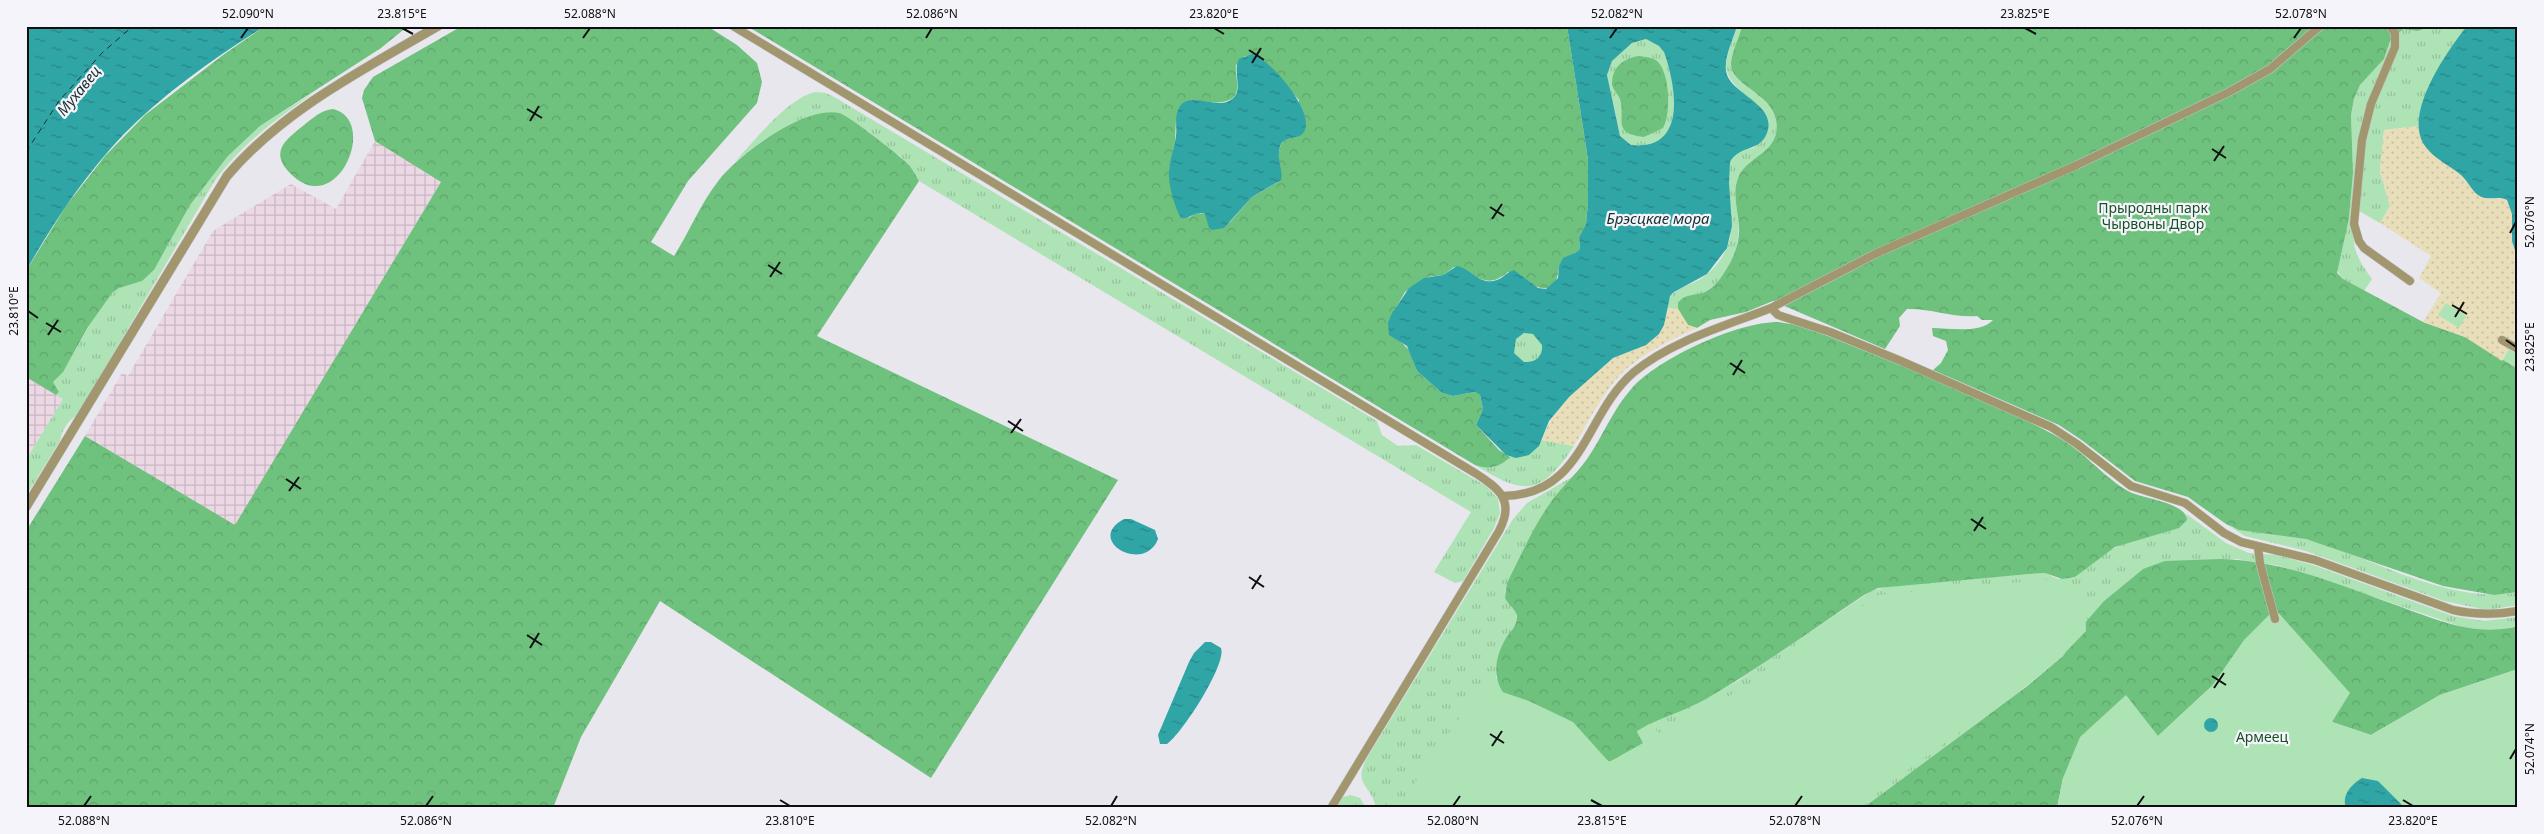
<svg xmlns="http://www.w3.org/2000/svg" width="2544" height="834" font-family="'Noto Sans',sans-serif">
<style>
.industrial{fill:url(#industrial-grid)}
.grass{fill:url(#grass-tufts)}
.forest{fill:url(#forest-crowns);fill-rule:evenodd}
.sand{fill:url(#sand-dots)}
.garden{fill:#aee3b5}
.water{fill:url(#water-ripples);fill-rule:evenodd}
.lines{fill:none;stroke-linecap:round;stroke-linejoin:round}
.ferry{stroke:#183131;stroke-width:1;stroke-dasharray:6 5;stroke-linecap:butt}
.minor-casing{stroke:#c4c4ca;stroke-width:9}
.tertiary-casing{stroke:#c4c4ca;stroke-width:10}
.minor{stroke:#a1966e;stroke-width:8}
.tertiary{stroke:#a1966e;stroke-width:9}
.ticks{fill:none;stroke:#0f0f11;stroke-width:2}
.labels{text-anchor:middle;stroke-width:4.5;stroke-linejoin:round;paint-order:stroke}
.park-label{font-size:14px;fill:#175126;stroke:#f4f4fa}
.water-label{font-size:15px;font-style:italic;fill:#183131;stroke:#f4f4fa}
.neatline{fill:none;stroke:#0f0f11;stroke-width:2}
.ticks-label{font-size:12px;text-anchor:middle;fill:#0f0f11}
</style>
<defs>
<pattern id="industrial-grid" width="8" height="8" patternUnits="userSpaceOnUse" patternTransform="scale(1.25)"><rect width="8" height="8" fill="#ecd7e5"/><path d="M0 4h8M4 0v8" fill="none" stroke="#c9b7c3"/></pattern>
<pattern id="grass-tufts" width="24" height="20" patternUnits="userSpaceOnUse" patternTransform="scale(1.25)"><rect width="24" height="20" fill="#aee3b5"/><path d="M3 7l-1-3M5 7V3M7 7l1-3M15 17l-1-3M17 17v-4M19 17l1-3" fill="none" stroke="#94c29b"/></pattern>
<pattern id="forest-crowns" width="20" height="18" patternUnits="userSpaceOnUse" patternTransform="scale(1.25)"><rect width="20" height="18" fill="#6fc17e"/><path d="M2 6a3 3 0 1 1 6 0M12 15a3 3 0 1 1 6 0" fill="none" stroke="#5fa56c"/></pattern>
<pattern id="sand-dots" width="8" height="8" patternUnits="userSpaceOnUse" patternTransform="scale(1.25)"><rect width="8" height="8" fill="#e8deb9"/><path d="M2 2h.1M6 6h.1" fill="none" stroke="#c6bd9e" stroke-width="1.8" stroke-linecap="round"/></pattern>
<pattern id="water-ripples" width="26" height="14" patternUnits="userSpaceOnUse" patternTransform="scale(1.25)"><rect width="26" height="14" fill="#30a5a6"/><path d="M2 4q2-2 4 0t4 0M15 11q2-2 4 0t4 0" fill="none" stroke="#278586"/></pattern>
</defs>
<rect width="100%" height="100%" fill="#e7e7ed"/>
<path class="industrial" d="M375,141L441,182L235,526L85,436L122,373L128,376L213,231L291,184L336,209Z
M26,377L63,399L26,460Z"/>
<path class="grass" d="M1737,26H1742C1739,38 1732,51 1731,63C1730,86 1771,92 1776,120C1782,153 1747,157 1738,178C1733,192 1737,206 1738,220C1741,244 1731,273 1711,288C1701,295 1688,300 1678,306V309L1666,308C1670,287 1687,288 1702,278C1714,270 1725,256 1729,242C1736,221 1718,166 1736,153C1741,149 1749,149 1754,148L1766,118C1755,100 1724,83 1726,64C1728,51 1733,38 1737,26Z
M2430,26H2467C2444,57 2423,87 2419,126L2384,130L2380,172L2390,206L2380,223L2359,211C2349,241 2353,253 2372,279L2364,291C2354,285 2338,280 2337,268L2349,218L2353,173L2351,115L2354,99L2360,85L2384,59L2390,41L2403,29H2424Z
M1646,39L1659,46L1664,51C1676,86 1688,151 1631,145L1620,136L1607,75L1612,61L1632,43Z
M318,90C279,117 242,143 214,182L78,414C68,421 62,429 60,441L26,496V460L63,399L56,395L59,392L53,382C75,359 88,320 111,294C122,282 142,283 154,270L190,205L228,156L260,126Z
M815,92L826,93L836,98L1377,421L1382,435L1398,446L1416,445L1486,486L1498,499L1500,513L1494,528L1463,581L1455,583L1434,572L1471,512L919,181L902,158L866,130L819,115L766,138L735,162C755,140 787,99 815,92Z
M1513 348a15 15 0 1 1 30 0a15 15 0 1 1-30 0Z
M2509,349L2518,355V369L2502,361Z
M1542,440L1574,446C1540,497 1524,495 1475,465L1494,467L1510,457L1529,455Z
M1572,477L1549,504L1506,588L1505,598L1516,612L1517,621L1499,655L1496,678L1644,744L1636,731L1656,720L1695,705L1739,680L1871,591L1894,585L2029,574L2045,573L2058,579L2075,577L2108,551L2187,516L2185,513L2226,543L2249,553L2277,555L2313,565L2453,616L2484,621L2518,617V626L2492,631L2462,627L2313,576L2275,565L2237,559H2220L2143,569L2104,601L2063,656L2019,692L1863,808H1828L1662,755L1408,808H1376C1372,785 1352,785 1367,758L1513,519L1527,503Z
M2226,524L2233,528C2262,532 2291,534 2320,543C2379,562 2454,605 2518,592V605L2487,610L2444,601L2306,551L2245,536Z
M1351,795L1360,798L1366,808H1336L1343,797Z"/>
<path class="forest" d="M265,26H408L381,48L260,126L228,156L190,205L154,270L142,281L119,288L112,293L88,327L63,372L53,382L59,392L56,395L26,377V271L66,206L105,156L145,115L223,55Z
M462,26H707L737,45L757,63L762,82L757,103L688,181L651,242L674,256C690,231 700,204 719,180C739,154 804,106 839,113C848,115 902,157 909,165C913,170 916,176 919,181L817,336L1118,480L931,778L660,601L581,737L553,808H26V531L85,436L235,525L441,182L375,141L362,98L364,90L373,77Z
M747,26H1567L1588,159V203L1586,224L1579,237L1580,249L1559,266C1556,305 1530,283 1508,272C1484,292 1477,272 1454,267L1443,275L1428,277L1405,292L1396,308L1400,341L1410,351L1417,371L1442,393L1453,396L1475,392L1480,395L1483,409L1476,425L1499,450L1510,457C1500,467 1489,470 1475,465ZM1245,56L1262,59L1299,100L1297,137L1286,139C1273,149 1282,168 1278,182L1252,197L1230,222L1208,225V219L1205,214L1197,213L1188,218L1169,171L1175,141L1176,120L1191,100C1204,101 1235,109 1237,89C1238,81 1235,73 1236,65Z
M1742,26H2430L2418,31L2403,29L2390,41L2384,59L2360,85L2354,99L2351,115L2353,173L2349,218L2337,273L2343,279L2423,322L2465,337L2518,369V592L2494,595L2443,586L2306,539L2239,530L2226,524L2188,497L2135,481L2083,441L2059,425L1933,370L1941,363L1948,350L1946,341L1933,336L1932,328C1950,328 1980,334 1993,320H1982L1977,316C1953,318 1930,308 1907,309L1899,318L1900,326L1885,349L1773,301L1746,312L1710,320L1697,328L1688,325L1678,309V303C1685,293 1696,296 1705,292C1713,288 1719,281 1724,273C1733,260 1740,243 1739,227C1738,210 1732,194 1738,178C1747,155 1782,153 1776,120C1771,92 1730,86 1731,63C1732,51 1739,38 1742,26Z
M1639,56C1645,57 1653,57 1658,62C1670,74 1671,114 1663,128L1644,137C1611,133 1626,120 1620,99C1618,94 1614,91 1612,85C1612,67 1622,59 1639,56Z
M333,109C379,120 338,217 293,176C268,153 284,141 304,125C313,118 321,110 333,109Z
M1778,322L1797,325L1828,336C1904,367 1984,396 2056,436C2083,450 2102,476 2128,491C2142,499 2186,502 2187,520L2179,528L2115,547L2075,577L2062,579L2045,573L2029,574L1878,588L1864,595C1812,630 1761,667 1706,699C1684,712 1659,717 1637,731L1644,744L1617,763L1604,760L1504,694C1492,676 1495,657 1506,638C1510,632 1517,626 1517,617C1517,610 1508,605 1505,598L1507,583C1520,557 1532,530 1548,506C1559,489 1575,476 1587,459C1603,436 1613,409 1632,388C1659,358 1737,322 1778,322Z
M2220,559C2280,560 2337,584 2393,604C2433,618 2474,638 2518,626V669L2440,695L2371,735L2332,722L2245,639L2213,685L2158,736L2063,778L2057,808H1863L2026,687L2063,656L2085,623L2104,601L2143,569L2165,561Z"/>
<path class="sand" d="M2419,126C2422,153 2447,160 2463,177C2470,184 2473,193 2482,197C2490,201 2497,198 2505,198L2512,214V241L2518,260V342L2514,340L2502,361L2465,337L2423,322L2441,293L2419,278L2431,256L2380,223L2390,206L2380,172L2384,130Z
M1666,308L1678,309L1688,325L1697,328C1671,340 1642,353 1621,374C1601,395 1588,422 1574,446L1542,440C1553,405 1586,377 1615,357C1621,353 1627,352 1633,350C1654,343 1666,329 1666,308Z"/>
<path class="garden" d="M2446,303L2466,316L2459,328L2438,315Z
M2053,579L2085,598L2086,631L2059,659L1856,808H1397L1482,685L1529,701L1573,722L1609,762L1643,743L1637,732L1649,724L1659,733L1740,690L1879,595Z
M2275,609L2350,693L2332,722L2371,735L2440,695L2518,669V808H2057L2063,778L2080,737L2126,695L2158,736L2213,685L2245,639Z"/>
<path class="water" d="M27,26H265C216,57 164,93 123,135C85,175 53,223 26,271Z
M1567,26H1737C1733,40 1724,57 1726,71C1729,94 1778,104 1767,133C1760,152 1739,145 1730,162L1729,183L1732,226L1727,248L1707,274L1674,292L1670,296L1664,325L1659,334L1646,345L1613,358L1569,397L1549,421L1539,446L1529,455L1516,458L1506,455L1476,425L1483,409L1480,395L1475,392L1453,396L1442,393L1417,371L1407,346L1389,335L1388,323L1391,315L1409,288L1424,278L1443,275L1457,266C1472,269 1479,286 1497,280C1503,278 1507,272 1514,270L1538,288L1546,289L1558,278L1559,266L1563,258L1575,253L1580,249L1579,237L1586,224L1588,203V159ZM1646,39L1659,46L1664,52C1676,86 1688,151 1631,145L1620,136L1607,75L1612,61L1632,43ZM1524,333L1533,334L1542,345C1543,356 1536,363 1524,362L1514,353L1516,339Z
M2467,26H2518V260L2512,241V214L2507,200C2498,195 2488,202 2478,195C2471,190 2468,181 2461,175C2449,165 2431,157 2423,143C2405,111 2447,51 2467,26Z
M1252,54C1270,59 1316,112 1304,132C1299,141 1284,134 1280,147C1276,159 1284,173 1281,180L1252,197L1224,228L1212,230L1209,228L1205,214C1195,210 1190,220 1181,218C1175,208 1170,190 1169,178C1168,164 1174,150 1176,136C1177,128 1175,120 1177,113C1178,109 1180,105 1183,103C1197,94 1219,110 1232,99C1244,91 1232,71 1239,59Z
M1124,519H1131L1155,530L1158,539C1144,575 1084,540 1124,519Z
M1205,642H1211L1221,648C1227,664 1182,734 1167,744H1160L1158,735L1189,662L1194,653Z
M2204 725a7 7 0 1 1 14 0a7 7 0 1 1-14 0Z
M2362,778L2378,781L2405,808H2346C2341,795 2352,784 2362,778Z"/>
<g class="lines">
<path class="ferry" d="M26,152L59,101L102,53L133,26"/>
<defs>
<path id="minor" d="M733,26L1475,473C1500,489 1515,501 1499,531L1331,808
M2390,26L2395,33V47L2371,104L2362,140L2354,224L2359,241L2364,248L2410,281
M1771,308L1875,254L2077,165L2229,92L2270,69L2320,26
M2502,340L2518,349
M1503,496C1585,495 1584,414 1634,372C1673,340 1726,326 1771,308L1778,315L1830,332L1901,361L2051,427L2077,444L2131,486L2185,503L2224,533L2241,542L2315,560L2453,610C2476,615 2495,615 2518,611
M2258,547L2260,563L2275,619"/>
<path id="tertiary" d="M26,507L227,176C283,110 364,69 438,26"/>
</defs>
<use href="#minor" class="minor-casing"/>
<use href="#tertiary" class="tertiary-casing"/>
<use href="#minor" class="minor"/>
<use href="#tertiary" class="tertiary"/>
</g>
<path class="ticks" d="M402,28L413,34M1214,28L1224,34M2025,28L2036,34M241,38L248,28M583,38L590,28M926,38L932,28M1610,38L1617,28M2294,38L2301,28M1249,50L1264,60M1252,63L1261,48M527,109L542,118M530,121L539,106M2212,149L2226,158M2214,161L2224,146M1490,207L1504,216M1492,219L1502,204M2510,233L2516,222M768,265L782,274M770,277L780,262M2452,305L2467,314M28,311L38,318M2455,317L2464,302M46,323L61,332M48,335L58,320M2506,340L2516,347M1730,363L1745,373M1733,375L1742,360M1008,421L1023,431M1011,433L1021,419M286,479L301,489M289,491L299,477M1971,519L1986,529M1974,531L1983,517M1249,577L1264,587M1252,589L1261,575M527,635L542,645M530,648L539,633M2212,676L2226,685M2214,688L2224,673M1490,734L1504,743M1492,746L1502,731M2510,759L2516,749M780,800L790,806M1591,800L1602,806M2403,800L2413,806M84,806L91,796M426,806L433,796M1111,806L1117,796M1453,806L1460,796M1795,806L1802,796M2137,806L2144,796"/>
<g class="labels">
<g class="park-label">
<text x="2153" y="213">Прыродны парк<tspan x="2153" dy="16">Чырвоны Двор</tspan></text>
<text x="2262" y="742">Армеец</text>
</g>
<g class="water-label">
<text transform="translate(79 91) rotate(-51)" y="5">Мухавец</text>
<text x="1658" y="224">Брэсцкае мора</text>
</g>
</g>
<rect width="2544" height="834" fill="none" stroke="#f4f4fa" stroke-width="55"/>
<rect x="28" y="28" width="2488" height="778" class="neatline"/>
<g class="ticks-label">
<text x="248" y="18">52.090°N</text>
<text x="402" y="18">23.815°E</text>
<text x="590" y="18">52.088°N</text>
<text x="932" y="18">52.086°N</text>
<text x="1214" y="18">23.820°E</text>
<text x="1617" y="18">52.082°N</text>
<text x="2025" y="18">23.825°E</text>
<text x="2301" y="18">52.078°N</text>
<text transform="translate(2530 222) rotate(-90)" y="4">52.076°N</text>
<text transform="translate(14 311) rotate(-90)" y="4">23.810°E</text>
<text transform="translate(2530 347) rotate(-90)" y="4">23.825°E</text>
<text transform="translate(2530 749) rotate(-90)" y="4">52.074°N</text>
<text x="84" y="825">52.088°N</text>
<text x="426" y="825">52.086°N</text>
<text x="790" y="825">23.810°E</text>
<text x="1111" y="825">52.082°N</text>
<text x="1453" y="825">52.080°N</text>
<text x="1602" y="825">23.815°E</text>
<text x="1795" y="825">52.078°N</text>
<text x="2137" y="825">52.076°N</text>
<text x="2413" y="825">23.820°E</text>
</g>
</svg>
